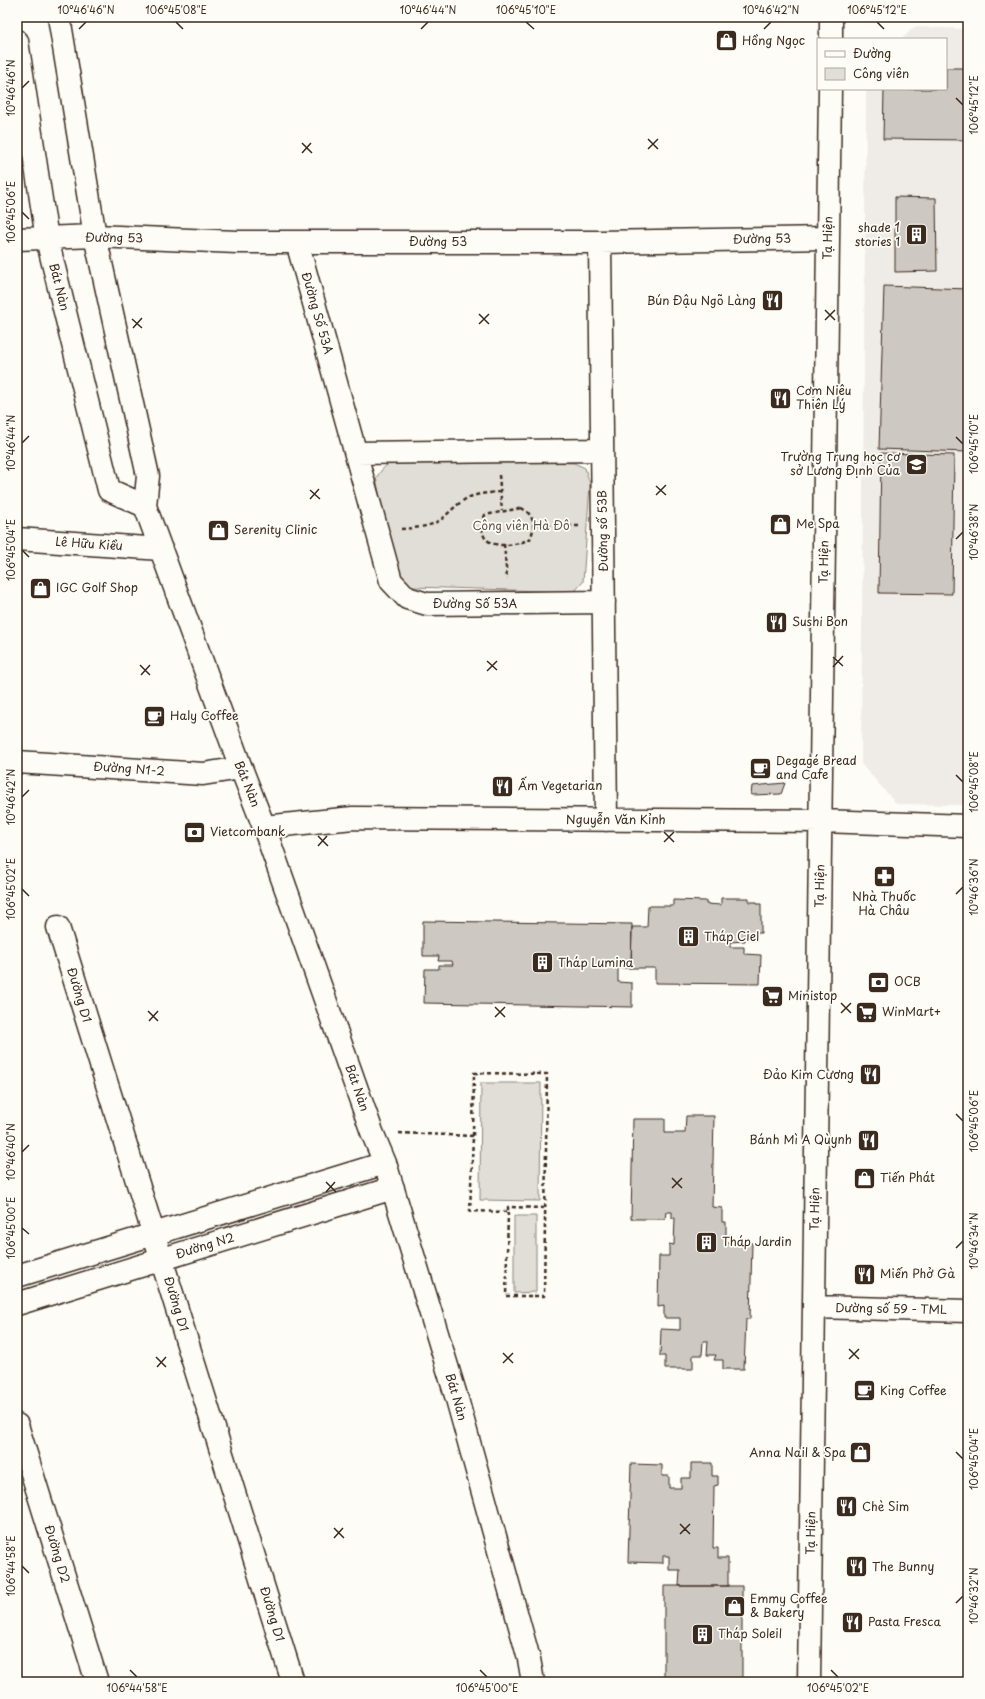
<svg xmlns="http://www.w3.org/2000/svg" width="985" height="1699" font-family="'Playpen Sans',sans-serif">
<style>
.built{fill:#efece7}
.green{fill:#e1ded7;stroke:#8e847a}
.building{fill:#cdc8c2;stroke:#3b2a1e}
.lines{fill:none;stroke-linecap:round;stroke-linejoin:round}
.minor-casing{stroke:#3b2a1e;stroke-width:25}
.path{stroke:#3b2a1e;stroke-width:2.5;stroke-dasharray:4 3;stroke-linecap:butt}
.minor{stroke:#fdfcf7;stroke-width:22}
.ticks{fill:none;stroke:#3b2a1e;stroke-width:1.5}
.labels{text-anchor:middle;stroke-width:3.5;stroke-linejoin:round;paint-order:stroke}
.poi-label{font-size:12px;fill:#3b2a1e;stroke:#fdfcf7;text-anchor:start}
.street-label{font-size:12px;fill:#3b2a1e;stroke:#fdfcf7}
.park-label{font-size:12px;fill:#64574c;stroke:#fdfcf7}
.neatline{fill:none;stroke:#3b2a1e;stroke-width:1.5}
.ticks-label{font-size:10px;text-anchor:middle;fill:#3b2a1e}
</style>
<rect width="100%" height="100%" fill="#fdfcf7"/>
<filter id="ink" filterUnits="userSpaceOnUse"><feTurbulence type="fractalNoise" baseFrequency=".025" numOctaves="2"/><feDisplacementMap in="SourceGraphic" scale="8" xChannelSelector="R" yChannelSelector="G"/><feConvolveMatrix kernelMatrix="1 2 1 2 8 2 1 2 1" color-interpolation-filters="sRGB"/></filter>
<g filter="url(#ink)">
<path class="built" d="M914,27L968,29V805L897,804L861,764L866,89H946V39H902Z"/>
<path class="green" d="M407,458L574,463L585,468L590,484L583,582L574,592L413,587L401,578L394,564L376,478C385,464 389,462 407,458Z
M481,1083H541L540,1201L480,1200Z
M514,1216H536V1292L514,1293Z"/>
<path class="building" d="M946,68H968V140L883,139L884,89H946Z
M895,197L936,198L937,271L895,272Z
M884,286L968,289V452L879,449Z
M881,453L954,455L952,594L879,593Z
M785,783L781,794L751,795L752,786Z
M721,898H749V902H757V904H761V933H745V941L730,942V947H744V954L761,955L760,984L655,983V968H631L632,927H647L648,906H673V900L706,901V904L721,905Z
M423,921L632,924L631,968H618V982L632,983V1007L424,1003L425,969H439V965H453L452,961H438L439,956H423Z
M686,1116H714L712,1207L722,1208V1222H726V1242L752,1243L750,1319H746L744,1369H723V1360H714L716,1355H707L708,1341H703L702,1355H693V1369H665V1356H660L661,1329L680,1330V1318H664V1306L658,1307L659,1256H669V1244L674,1245L675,1218H672V1212H666L665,1219H631L633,1119H665V1133H685Z
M691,1463H712V1476H718V1485L714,1486L713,1548H718V1558H728V1586H679L680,1570H669V1556H663V1563L628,1562L631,1464L662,1465V1476H669V1488H681V1478H691Z
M664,1586H742V1682H664Z"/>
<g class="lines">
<defs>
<path id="minor" d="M59,17L95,236L148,476L145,506L241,768L264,827L372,1132L385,1163L457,1399L529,1659L533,1682
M831,39V17
M17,41L47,239L109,490L145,506
M17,239L95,236L237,242H600L828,238
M297,242L391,581L407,598L427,604L604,602
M600,242L606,820
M356,453L602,450
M17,539L161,549
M17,762L203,774L241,768
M264,827L353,818L821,821L968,826
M58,927L293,1682
M17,1276L385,1163
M17,1304L393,1188
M814,1307L968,1311
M17,1425L97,1682
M809,1682L830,89"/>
</defs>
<use href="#minor" class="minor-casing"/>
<path class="path" d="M499,475L502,511
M521,508C534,514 536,526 530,539C508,549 472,550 485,515Z
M533,526H579
M401,529C415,528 432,527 443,518C450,512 456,505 464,500C475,493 489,493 501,492
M504,544L507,579
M399,1133L473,1136L470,1211L508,1212V1207L545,1208
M473,1136L474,1073L547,1074L544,1296H506L508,1212"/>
<use href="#minor" class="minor"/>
</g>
</g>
<path class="ticks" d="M176,22L183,29M526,22L534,29M877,22L884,29M79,29L86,22M421,29L428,22M764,29L771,22M22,88L29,81M956,98L963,105M648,139L658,149M302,143L312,153M648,149L658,139M302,153L311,143M22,212L29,219M825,310L835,320M479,314L489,324M132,319L142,328M825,320L835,310M479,324L489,314M133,328L142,318M956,437L963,444M22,443L29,436M656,486L666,495M310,490L320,499M656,495L666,485M310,499L319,489M956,539L963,532M22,550L29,557M833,657L843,666M487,661L497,670M140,665L150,675M833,667L843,656M487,671L497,661M141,675L150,665M956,775L963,782M22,797L29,790M664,832L674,842M318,836L328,846M664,842L674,832M318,846L327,836M22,889L29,896M956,894L963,887M841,1003L851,1013M495,1007L505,1017M148,1011L158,1021M841,1013L851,1003M495,1017L505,1007M149,1021L158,1011M956,1114L963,1121M22,1152L29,1145M672,1178L682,1188M326,1182L336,1192M672,1188L682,1178M326,1192L335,1182M22,1228L29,1234M956,1248L963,1241M849,1349L859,1359M503,1353L513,1363M156,1357L166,1367M849,1359L859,1349M503,1363L513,1353M157,1367L166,1357M956,1452L963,1459M680,1524L690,1534M334,1528L344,1538M680,1534L690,1524M334,1538L343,1528M22,1566L29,1573M956,1603L963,1596M130,1670L137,1677M480,1670L487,1677M831,1670L838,1677"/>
<defs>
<symbol id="shop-square" viewBox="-11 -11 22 22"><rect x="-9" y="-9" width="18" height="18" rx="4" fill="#3b2a1e" stroke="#fdfcf7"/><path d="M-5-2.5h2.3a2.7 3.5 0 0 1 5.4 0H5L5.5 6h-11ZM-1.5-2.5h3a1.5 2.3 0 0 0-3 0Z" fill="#fff"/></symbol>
<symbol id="building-square" viewBox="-11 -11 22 22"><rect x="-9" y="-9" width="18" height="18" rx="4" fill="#3b2a1e" stroke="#fdfcf7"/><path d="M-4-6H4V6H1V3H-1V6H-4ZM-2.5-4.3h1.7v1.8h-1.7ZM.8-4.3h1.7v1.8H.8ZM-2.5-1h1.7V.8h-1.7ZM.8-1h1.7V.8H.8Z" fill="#fff"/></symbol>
<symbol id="restaurant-square" viewBox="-11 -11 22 22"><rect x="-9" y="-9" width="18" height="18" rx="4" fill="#3b2a1e" stroke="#fdfcf7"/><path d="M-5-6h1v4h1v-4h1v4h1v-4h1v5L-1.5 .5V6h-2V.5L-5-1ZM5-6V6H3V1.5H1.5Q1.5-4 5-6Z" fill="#fff"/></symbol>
<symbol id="school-square" viewBox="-11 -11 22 22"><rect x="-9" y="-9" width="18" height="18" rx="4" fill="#3b2a1e" stroke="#fdfcf7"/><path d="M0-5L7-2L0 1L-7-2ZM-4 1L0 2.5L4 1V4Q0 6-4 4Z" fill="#fff"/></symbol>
<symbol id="cafe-square" viewBox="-11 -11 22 22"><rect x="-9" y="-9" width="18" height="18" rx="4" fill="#3b2a1e" stroke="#fdfcf7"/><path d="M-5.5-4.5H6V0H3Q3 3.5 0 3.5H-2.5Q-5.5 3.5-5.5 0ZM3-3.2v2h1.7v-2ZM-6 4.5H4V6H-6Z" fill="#fff"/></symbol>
<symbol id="bank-square" viewBox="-11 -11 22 22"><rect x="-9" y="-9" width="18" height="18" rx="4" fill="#3b2a1e" stroke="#fdfcf7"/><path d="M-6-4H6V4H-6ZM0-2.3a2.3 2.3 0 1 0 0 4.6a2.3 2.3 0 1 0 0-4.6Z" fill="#fff"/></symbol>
<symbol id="pharmacy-square" viewBox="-11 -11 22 22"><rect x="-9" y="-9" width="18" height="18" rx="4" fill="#3b2a1e" stroke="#fdfcf7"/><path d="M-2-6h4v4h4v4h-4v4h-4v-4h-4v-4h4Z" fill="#fff"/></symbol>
<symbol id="supermarket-square" viewBox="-11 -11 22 22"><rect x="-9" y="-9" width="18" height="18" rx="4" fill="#3b2a1e" stroke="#fdfcf7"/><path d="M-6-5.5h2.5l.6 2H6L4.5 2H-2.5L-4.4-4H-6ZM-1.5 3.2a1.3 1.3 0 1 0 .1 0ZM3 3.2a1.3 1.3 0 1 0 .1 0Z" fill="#fff"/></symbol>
</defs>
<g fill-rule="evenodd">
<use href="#shop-square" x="714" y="28" width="25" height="25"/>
<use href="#building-square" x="904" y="222" width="25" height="25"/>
<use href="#restaurant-square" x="760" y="288" width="25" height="25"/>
<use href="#restaurant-square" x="768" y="386" width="25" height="25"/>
<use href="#school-square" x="904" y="452" width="25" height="25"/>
<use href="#shop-square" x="768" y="512" width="25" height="25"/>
<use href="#shop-square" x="206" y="518" width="25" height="25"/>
<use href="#shop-square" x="28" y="576" width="25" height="25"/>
<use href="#restaurant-square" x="764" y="610" width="25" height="25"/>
<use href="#cafe-square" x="142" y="704" width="25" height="25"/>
<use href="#cafe-square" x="748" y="756" width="25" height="25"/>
<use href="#restaurant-square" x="490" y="774" width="25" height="25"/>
<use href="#bank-square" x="182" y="820" width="25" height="25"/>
<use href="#pharmacy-square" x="872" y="864" width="25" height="25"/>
<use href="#building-square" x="676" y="924" width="25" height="25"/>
<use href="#building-square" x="530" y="950" width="25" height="25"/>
<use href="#bank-square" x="866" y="970" width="25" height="25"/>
<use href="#supermarket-square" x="760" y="984" width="25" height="25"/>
<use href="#supermarket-square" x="854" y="1000" width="25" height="25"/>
<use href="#restaurant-square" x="858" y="1062" width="25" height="25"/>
<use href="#restaurant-square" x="856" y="1128" width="25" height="25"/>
<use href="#shop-square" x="852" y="1166" width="25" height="25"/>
<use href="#building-square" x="694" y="1230" width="25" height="25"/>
<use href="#restaurant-square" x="852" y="1262" width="25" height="25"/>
<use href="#cafe-square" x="852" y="1378" width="25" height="25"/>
<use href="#shop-square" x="848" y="1440" width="25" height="25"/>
<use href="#restaurant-square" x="834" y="1494" width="25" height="25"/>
<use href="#restaurant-square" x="844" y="1554" width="25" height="25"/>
<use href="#shop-square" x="722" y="1594" width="25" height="25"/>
<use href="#restaurant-square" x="840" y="1610" width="25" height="25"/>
<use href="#building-square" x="690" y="1622" width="25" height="25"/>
</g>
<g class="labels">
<g class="poi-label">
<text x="742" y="45">Hồng Ngọc</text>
<text x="900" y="232" text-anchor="end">shade 1<tspan x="900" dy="14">stories 1</tspan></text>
<text x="756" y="305" text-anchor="end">Bún Đậu Ngõ Làng</text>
<text x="796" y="395">Cơm Niêu<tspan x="796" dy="14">Thiên Lý</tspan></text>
<text x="900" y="461" text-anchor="end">Trường Trung học cơ<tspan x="900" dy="14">sở Lương Định Của</tspan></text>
<text x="796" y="528">Me Spa</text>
<text x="234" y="534">Serenity Clinic</text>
<text x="56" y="592">IGC Golf Shop</text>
<text x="792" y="626">Sushi Bon</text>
<text x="170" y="720">Haly Coffee</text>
<text x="776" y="765">Degagé Bread<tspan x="776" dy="14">and Cafe</tspan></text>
<text x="518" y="790">Ấm Vegetarian</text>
<text x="210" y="836">Vietcombank</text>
<text x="884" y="901" text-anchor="middle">Nhà Thuốc<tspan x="884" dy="14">Hà Châu</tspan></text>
<text x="704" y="941">Tháp Ciel</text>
<text x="558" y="967">Tháp Lumina</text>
<text x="894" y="986">OCB</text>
<text x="788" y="1000">Ministop</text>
<text x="882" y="1016">WinMart+</text>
<text x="854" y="1079" text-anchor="end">Đảo Kim Cương</text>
<text x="852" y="1144" text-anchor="end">Bánh Mì A Qùynh</text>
<text x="880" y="1182">Tiến Phát</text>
<text x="722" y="1246">Tháp Jardin</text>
<text x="880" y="1278">Miến Phở Gà</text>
<text x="880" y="1395">King Coffee</text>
<text x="846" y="1457" text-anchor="end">Anna Nail &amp; Spa</text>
<text x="862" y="1511">Chè Sim</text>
<text x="872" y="1571">The Bunny</text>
<text x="750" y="1603">Emmy Coffee<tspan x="750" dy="14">&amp; Bakery</tspan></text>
<text x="868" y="1626">Pasta Fresca</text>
<text x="718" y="1638">Tháp Soleil</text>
</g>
<g class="street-label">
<text transform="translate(114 238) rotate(1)" y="4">Đường 53</text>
<text transform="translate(828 238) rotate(-89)" y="4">Tạ Hiện</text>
<text transform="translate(762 239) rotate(-1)" y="4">Đường 53</text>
<text x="438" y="246">Đường 53</text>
<text transform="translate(59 287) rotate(76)" y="4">Bát Nàn</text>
<text transform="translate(317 313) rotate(74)" y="4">Đường Số 53A</text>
<text transform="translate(603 531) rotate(-91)" y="4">Đường số 53B</text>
<text transform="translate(89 544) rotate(4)" y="4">Lê Hữu Kiều</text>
<text transform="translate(824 562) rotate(-89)" y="4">Tạ Hiện</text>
<text x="475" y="608">Đường Số 53A</text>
<text transform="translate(129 769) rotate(4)" y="4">Đường N1-2</text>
<text transform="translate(247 784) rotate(68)" y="4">Bát Nàn</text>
<text x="616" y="824">Nguyễn Văn Kỉnh</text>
<text transform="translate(820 886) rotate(-89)" y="4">Tạ Hiện</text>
<text transform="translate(79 995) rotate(73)" y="4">Đường D1</text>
<text transform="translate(357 1088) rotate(71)" y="4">Bát Nàn</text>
<text transform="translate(815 1209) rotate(-89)" y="4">Tạ Hiện</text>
<text transform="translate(205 1246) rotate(-17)" y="4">Đường N2</text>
<text transform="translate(176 1304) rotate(73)" y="4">Đường D1</text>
<text transform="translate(891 1309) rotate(1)" y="4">Dường số 59 - TML</text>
<text transform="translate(456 1397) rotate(74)" y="4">Bát Nàn</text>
<text transform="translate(811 1533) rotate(-89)" y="4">Tạ Hiện</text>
<text transform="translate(57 1554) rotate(73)" y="4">Đường D2</text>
<text transform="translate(272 1614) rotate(73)" y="4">Đường D1</text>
</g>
<g class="park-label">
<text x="521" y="530">Công viên Hà Đô</text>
</g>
</g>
<rect width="985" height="1699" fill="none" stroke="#fdfcf7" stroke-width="44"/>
<rect x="817" y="38" width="130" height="52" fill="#fdfcf7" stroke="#afa8a0"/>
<rect x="825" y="51" width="20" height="6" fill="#fdfcf7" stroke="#afa8a0"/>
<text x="853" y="58" font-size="12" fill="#3b2a1e">Đường</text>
<rect x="825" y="68" width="20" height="12" fill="#e1ded7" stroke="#afa8a0"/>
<text x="853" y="78" font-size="12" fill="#3b2a1e">Công viên</text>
<rect x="22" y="22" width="941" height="1655" class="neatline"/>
<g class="ticks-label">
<text x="86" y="14">10°46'46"N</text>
<text x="176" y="14">106°45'08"E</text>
<text x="428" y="14">10°46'44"N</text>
<text x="526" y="14">106°45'10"E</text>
<text x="771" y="14">10°46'42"N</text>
<text x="877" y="14">106°45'12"E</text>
<text transform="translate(11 88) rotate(-90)" y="4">10°46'46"N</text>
<text transform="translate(974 105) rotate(-90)" y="4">106°45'12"E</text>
<text transform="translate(11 212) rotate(-90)" y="4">106°45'06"E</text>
<text transform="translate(11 443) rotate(-90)" y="4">10°46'44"N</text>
<text transform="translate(974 444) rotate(-90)" y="4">106°45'10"E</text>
<text transform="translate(974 532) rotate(-90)" y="4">10°46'38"N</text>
<text transform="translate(11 550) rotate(-90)" y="4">106°45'04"E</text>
<text transform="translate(974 782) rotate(-90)" y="4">106°45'08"E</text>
<text transform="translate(11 797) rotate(-90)" y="4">10°46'42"N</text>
<text transform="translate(974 887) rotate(-90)" y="4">10°46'36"N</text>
<text transform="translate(11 889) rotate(-90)" y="4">106°45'02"E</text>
<text transform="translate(974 1121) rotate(-90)" y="4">106°45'06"E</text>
<text transform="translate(11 1152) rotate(-90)" y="4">10°46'40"N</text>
<text transform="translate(11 1228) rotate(-90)" y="4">106°45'00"E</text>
<text transform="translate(974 1241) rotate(-90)" y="4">10°46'34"N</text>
<text transform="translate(974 1459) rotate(-90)" y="4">106°45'04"E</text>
<text transform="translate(11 1566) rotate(-90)" y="4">106°44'58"E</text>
<text transform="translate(974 1596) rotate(-90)" y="4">10°46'32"N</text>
<text x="137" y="1692">106°44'58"E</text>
<text x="487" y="1692">106°45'00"E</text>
<text x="838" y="1692">106°45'02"E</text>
</g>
</svg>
